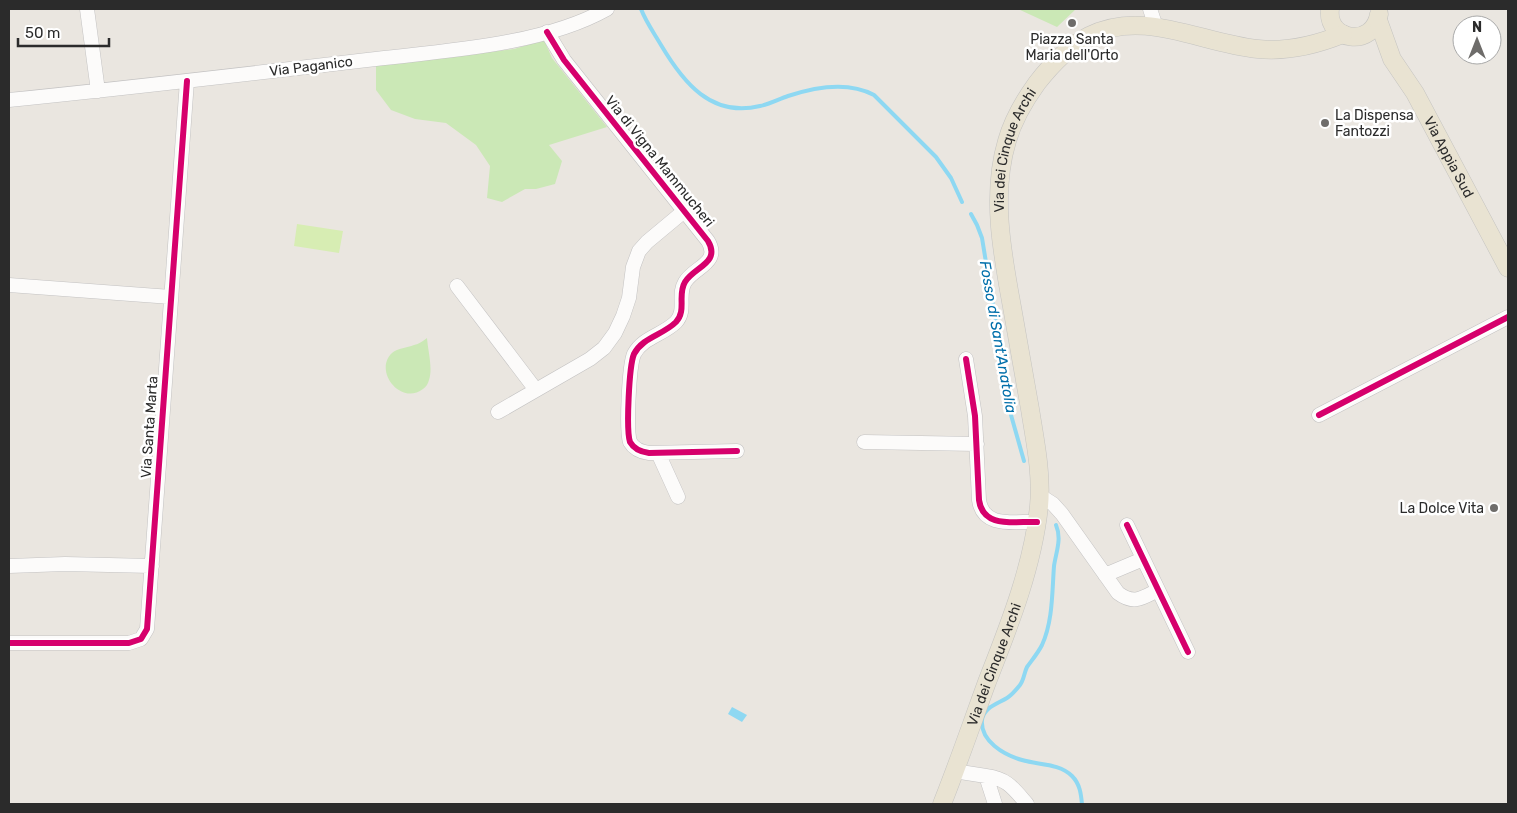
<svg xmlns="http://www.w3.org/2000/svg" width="1517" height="813" font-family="Rubik,sans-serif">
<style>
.green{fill:#cbe8b6}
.pitch{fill:#d7edb3}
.water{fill:#8ed8f2}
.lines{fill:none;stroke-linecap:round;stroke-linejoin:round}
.stream{stroke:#8ed8f2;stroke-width:4}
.minor-casing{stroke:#c3c2c2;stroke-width:15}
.major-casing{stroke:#c5c4c1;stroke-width:19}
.minor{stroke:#fcfbfa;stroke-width:14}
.major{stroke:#e9e3d2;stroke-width:18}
.cycleway-casing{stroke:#fff;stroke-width:9}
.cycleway{stroke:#d6006c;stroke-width:6}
.poi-dot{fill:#6e6c6a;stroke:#fff;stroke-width:2}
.labels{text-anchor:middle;stroke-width:5;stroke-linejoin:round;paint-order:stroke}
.poi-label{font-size:14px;fill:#2b2b2b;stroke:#fff}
.street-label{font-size:14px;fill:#2b2b2b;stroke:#fff}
.water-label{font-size:15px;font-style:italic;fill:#016faa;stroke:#fff}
</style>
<rect width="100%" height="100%" fill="#eae6e0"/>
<path class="green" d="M1018,9H1076L1057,27Z
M544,40L552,58L607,127L549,145L562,161L555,184L536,189H525L502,202L487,198L490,166L476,145L446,123L415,119L391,110L376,90V65L514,49Z
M427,338C428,351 433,368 429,380C428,384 426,387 423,389C401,406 373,371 392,353C398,348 407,348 414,345C419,344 423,341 427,338Z"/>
<path class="pitch" d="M297,224L343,231L339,253L294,246Z"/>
<path class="water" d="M732,707L747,715L742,722L728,714Z"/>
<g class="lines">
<path class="stream" d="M641,9C646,22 654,33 661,45C683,82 711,118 760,106C770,104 779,99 788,96C815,87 848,81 874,95L936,157L951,178L962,202
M971,214L977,225L982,238L1011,415L1024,461
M1056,525C1062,539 1056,552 1054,566C1052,592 1053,621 1042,645C1038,653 1032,660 1027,667C1024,673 1024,680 1020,685C1016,690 1012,695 1007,698C997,704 984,707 982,720C980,741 1004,755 1022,760C1038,765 1059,763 1072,776C1080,784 1081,794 1082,804"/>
<defs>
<path id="minor" d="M87,9L98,91
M1150,9L1156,27
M547,32L564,60L708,241C721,263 694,267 685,282C677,295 687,310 676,322C663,335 643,337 634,354C629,366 626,430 630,442C634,449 641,452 649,453L737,451
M9,100C128,88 248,74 367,60C442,51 541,46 607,9
M9,285L171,297
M457,286L536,390
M966,359L975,416L979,500C983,529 1015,521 1037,522
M498,412L590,359L604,348L615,333L623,316L629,298L633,267L639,251L647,242L683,212
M1319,415L1508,317
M864,442L977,444
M658,453L678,497
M1039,495L1053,504L1062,514L1118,593C1134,605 1142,598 1158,590
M1127,525L1188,652
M9,566L65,564L152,566
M1105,575L1143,559
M9,643H129L141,639L147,629L187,81
M954,771L986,776L995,804
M986,776C1008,779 1013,788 1027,804"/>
<g id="major">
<path d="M1330,9C1326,42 1374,48 1379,14"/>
<path id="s1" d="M1378,20L1392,59L1415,93L1508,268"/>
<path id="s2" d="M942,804C958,764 972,723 987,682C1009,626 1033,566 1039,506C1042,473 1035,441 1030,409C1024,375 1018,341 1012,307C1002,253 991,194 1007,141C1013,120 1024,101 1037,83C1051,65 1068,47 1089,36C1144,8 1202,44 1258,49C1287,52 1316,45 1343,34"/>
</g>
</defs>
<use href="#minor" class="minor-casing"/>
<use href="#major" class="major-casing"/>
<use href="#minor" class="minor"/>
<use href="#major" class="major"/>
<defs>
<path id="cycleway" d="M547,32L564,60L708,241C721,263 694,267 685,282C677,295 687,310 676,322C663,335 643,337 634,354C629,366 626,430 630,442C634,449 641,452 649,453L737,451
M966,359L975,416L979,500C983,529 1015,521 1037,522
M1319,415L1508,317
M1127,525L1188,652
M9,643H129L141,639L147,629L187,81"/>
</defs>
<use href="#cycleway" class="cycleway-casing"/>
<use href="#cycleway" class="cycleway"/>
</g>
<g class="poi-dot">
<circle cx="1072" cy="23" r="5"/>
<circle cx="1325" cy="123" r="5"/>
<circle cx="1494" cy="508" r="5"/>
</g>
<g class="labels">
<g class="poi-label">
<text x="1072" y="44">Piazza Santa<tspan x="1072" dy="16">Maria dell'Orto</tspan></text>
<text x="1335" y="120" text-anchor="start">La Dispensa<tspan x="1335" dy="16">Fantozzi</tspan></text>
<text x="1484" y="513" text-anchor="end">La Dolce Vita</text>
</g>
<g class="street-label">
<text transform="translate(311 66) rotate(-7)" y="5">Via Paganico</text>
<text dy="5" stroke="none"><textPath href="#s2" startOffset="676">Via dei Cinque Archi</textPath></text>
<text dy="5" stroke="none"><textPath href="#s1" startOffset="155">Via Appia Sud</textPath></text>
<text transform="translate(660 161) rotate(51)" y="5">Via di Vigna Mammucheri</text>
<text transform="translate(149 427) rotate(-86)" y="5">Via Santa Marta</text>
<text dy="5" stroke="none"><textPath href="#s2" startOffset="149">Via dei Cinque Archi</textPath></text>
</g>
<g class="water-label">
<text transform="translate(998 337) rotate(80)" y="5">Fosso di Sant'Anatolia</text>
</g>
</g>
<rect width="1517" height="813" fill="none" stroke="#2b2b2b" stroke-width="20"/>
<g transform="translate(1477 40)"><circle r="24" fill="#ffffff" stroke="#aaaaaa"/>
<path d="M0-4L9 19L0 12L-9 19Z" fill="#6e6c6a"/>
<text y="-8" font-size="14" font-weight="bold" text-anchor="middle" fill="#2b2b2b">N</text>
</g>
<path d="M18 38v8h91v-8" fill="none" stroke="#2b2b2b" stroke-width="2.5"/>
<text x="25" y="38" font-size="15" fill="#2b2b2b" stroke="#ffffff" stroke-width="4" paint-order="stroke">50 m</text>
</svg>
